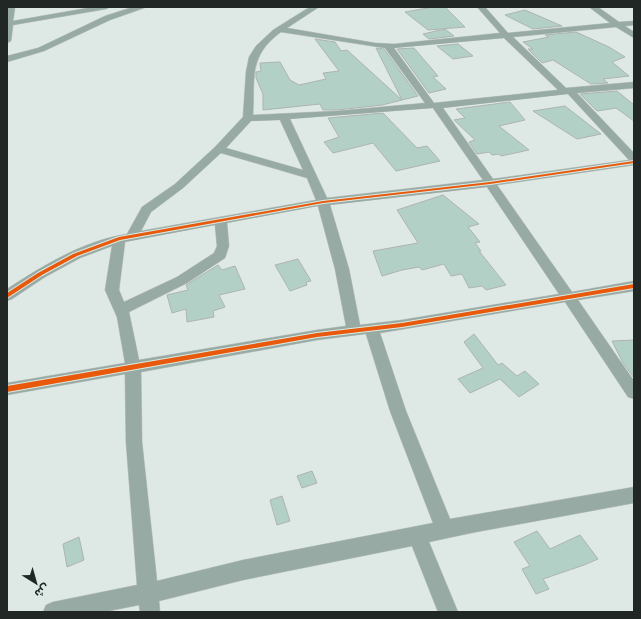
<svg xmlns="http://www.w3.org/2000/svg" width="641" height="619" font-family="'DM Sans','Noto Sans Arabic',sans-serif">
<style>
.building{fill:#b3d0c7;stroke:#adb4b1}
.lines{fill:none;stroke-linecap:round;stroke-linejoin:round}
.minor-casing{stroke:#bdc4c2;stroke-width:1}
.minor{fill:#97aba4;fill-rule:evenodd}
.cycleway-casing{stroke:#dbebe5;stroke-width:2}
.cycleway{fill:#e8590c;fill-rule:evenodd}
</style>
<rect width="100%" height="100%" fill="#dee8e4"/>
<path class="building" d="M433,7H445L465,27L428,30L405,12Z
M525,10L562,26L533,29L505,15Z
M445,29L454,36L429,39L423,34Z
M576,32L609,47L625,57L612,62L629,76L603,79L608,83L591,84L553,60L542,63L528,49H533L523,42L549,37L545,35Z
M315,39L335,42L341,51L347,50L402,100L376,48L384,49L418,96L382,105L337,110H323L320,104L263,110V94L256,78V72L261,71L260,63L280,62L290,80L299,85L326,79L323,73L339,71Z
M458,44L473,56L453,59L437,46Z
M414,48L438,76L433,77L446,89L429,93L397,49Z
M617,91L634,105V121L616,108L597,111L580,94Z
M510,102L525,120L499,126L529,150L501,156L499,154L492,155L489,152L477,154L469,142L475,140L454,120L465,118L456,109Z
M565,106L601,134L577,139L533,111Z
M383,113L417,148L427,146L440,161L396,171L373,143L333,153L324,142L339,137L328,118Z
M443,195L479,224L468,227L480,242L475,243L481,251H479L506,285L486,290L482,286L469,288L462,274L451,276L444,264L422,270L419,267L402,270L382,276L373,251L418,243L397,210Z
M298,259L311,281L306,282L307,285L290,291L275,265Z
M218,265L222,270L235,266L245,289L219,295L225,307L213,311L214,317L187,322L186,309L172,313L167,295L188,290L186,285Z
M474,334L498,365L502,363L517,376L525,371L539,384L519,397L500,379L470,393L458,379L483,368L464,342Z
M634,340V378L623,363L612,341Z
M312,471L317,483L302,488L297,476Z
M282,496L290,521L277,525L270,500Z
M537,531L550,549L580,535L598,559L584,565L543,579L549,589L536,594L522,569L530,566L514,542Z
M79,537L84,560L67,567L63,544Z"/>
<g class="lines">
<defs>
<path id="minor" d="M7,7H15L13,21L93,7H110L106,9L13,25L11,41L7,43Z
M133,7H147L110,20L44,51L7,62V56L38,48L105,16Z
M310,7H319L287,28L375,43L394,44L500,33L477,7H485L508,33L610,23L589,7H598L619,22L634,21V25L625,26L634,32V38L616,27L513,37L566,88L634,82V88L577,93L634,153V165L497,185L572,292L634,281V291L578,300L634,381V399L628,397L565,302L380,333L406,411L450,519L634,487V503L471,533L429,542L458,612H438L412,546L243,580L159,601L160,612H140L139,605L104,612H43L46,605L53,602L137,585L126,442L125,374L7,395V383L125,363L117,317L105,290L112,246L80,258L45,277L12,299L7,301V289C44,265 83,241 127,234L142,207L175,184L215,147L243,117L246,72L249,57L256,46L273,30ZM281,32L385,48L425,103L337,111L253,115C255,78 248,56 281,32ZM504,38L558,90L434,103L394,48ZM568,94L629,160L493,179L443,108ZM433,108L483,180L327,198L290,119ZM280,120L303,170L226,148L251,121ZM221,153L307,178L316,200L141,231L151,212L183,188ZM487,187L559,294L402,320L360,325L349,269L330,205ZM318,206L335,269L346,326L317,330L139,360L129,312L187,283L225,258L229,246L227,223ZM215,225L217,246L214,253L177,277L124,302L119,290L125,242ZM366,334L390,411L433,523L243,560L157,581L142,442L141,372L317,340Z"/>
</defs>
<use href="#minor" class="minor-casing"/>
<use href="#minor" class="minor"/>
<defs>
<path id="cycleway" d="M634,161V163L490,184L323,203L120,240L77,256L42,275L7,298V293L38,273L73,254L119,237L323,201L490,182Z
M634,284V288L402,327L317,337L7,392V386L317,333L402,323Z"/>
</defs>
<use href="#cycleway" class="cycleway-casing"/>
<use href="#cycleway" class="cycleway"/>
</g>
<rect width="641" height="619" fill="none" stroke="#212725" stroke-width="16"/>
<g transform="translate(36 583) rotate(143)" stroke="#dbebe5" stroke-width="3" paint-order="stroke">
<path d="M0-3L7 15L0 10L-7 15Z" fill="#212725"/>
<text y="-6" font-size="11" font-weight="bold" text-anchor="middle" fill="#212725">ش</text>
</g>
</svg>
